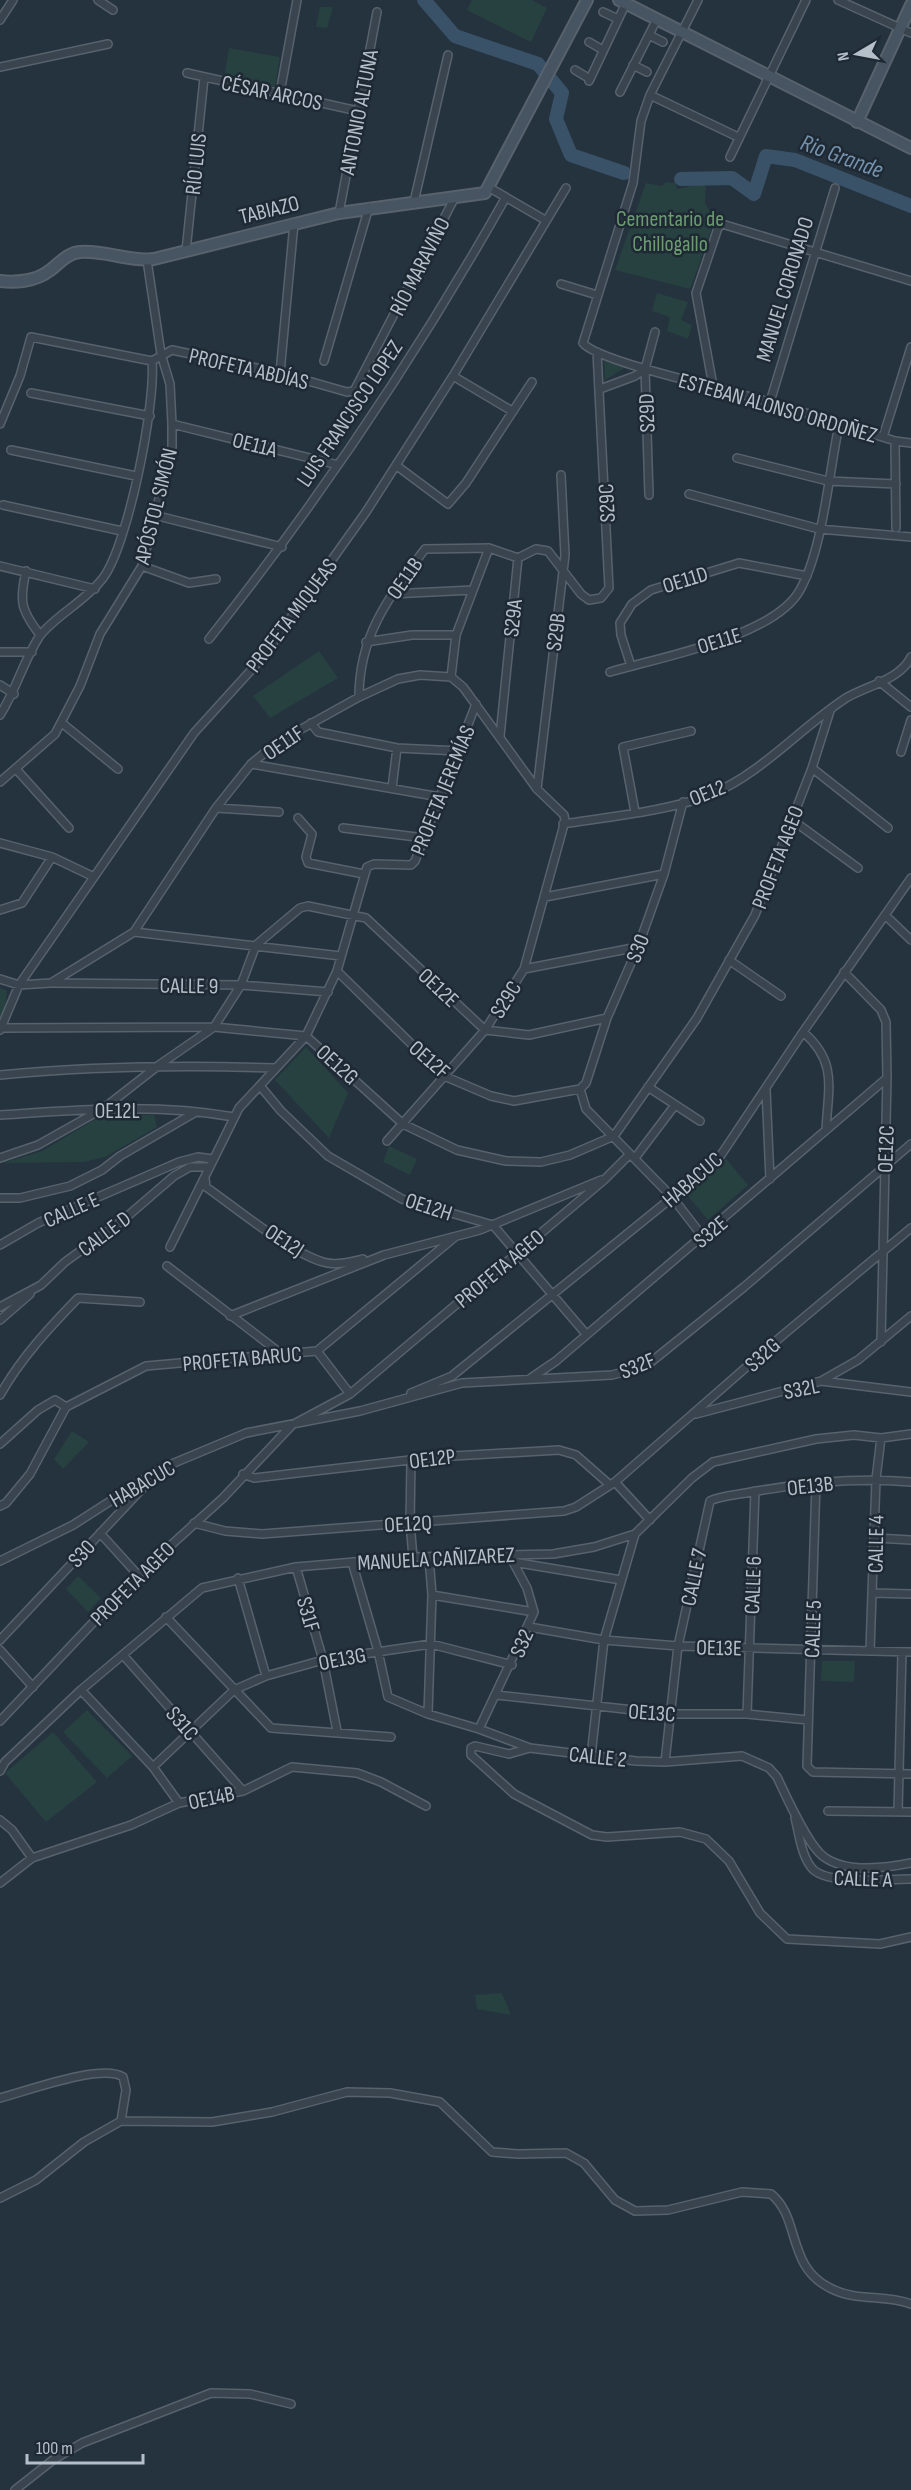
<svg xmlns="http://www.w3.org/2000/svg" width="911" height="2490" font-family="'Sofia Sans Condensed',sans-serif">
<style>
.green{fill:#274040}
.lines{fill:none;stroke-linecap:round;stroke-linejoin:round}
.river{stroke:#3a5268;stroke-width:14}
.street-casing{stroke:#57626d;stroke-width:10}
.secondary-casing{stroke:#57626d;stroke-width:14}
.street{stroke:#39444f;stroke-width:7}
.secondary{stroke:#475462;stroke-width:10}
.labels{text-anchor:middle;stroke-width:5;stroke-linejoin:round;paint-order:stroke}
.street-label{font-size:22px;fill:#b5bfca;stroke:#1e2934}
.park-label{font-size:22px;fill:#6c9b72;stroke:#1e2934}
.water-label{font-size:24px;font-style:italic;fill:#7593ad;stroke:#1e2934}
</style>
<rect width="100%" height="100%" fill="#25333f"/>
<path class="green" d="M472,0H532L547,8L531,42L467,10Z
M320,7H333L327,28L316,27Z
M229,48L280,57L275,87L224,78Z
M666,182L675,183L677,189L706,183L705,203L715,220L690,289L615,270L646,183L662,186Z
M657,293L688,302L681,320L692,325L688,339L667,331L670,317L652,311Z
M604,361L626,367L605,380Z
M319,651L338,678L270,718L253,696Z
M0,988L7,991L5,1008L0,1018Z
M306,1047L348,1093L329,1138L275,1080Z
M104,1114L154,1115L157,1127L105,1157L84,1162L3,1163L42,1151Z
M389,1146L417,1159L410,1175L383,1162Z
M726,1159L748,1185L708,1220L687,1195Z
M72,1431L89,1442L63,1469L54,1459Z
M78,1576L101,1598L88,1612L66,1589Z
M822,1661H855L854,1682L821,1681Z
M87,1710L132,1756L107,1778L63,1732Z
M53,1732L97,1782L46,1822L5,1773Z
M502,1993L511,2015L477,2009L475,1995Z"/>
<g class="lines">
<path class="river" d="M424,0L455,36L538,64L562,93L556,119L571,155L624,173
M681,179L732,178L754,194L766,156L795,160L911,206"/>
<defs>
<path id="street" d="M98,0L113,10
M698,0L650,95L641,121L633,183L583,343C597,362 738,392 769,402C811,414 853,428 895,441L911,443
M838,0L911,33
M603,12L618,19
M0,20L13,0
M649,35L663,42
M589,42L603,50
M633,65L647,72
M0,67L108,44
M575,70L590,79
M187,73L358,111
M589,81L626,3
M620,92L657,19
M280,93L297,0
M650,95L738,137
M730,157L806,0
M490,188L545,220
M414,202L448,55
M339,213L377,12
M186,251L204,78
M561,284L597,295
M152,361L172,350L280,373L347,392L354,391L454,199
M324,361L369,207
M280,373L294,223
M453,376L512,411
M713,386L696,293L718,228L722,224L911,281
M600,389L635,376L645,369
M31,393L150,416
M770,402L835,188
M0,424L20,376L31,337L152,361
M172,424L338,465
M883,437L911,347
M895,441L896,528
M11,450L136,476
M737,458L828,481L896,484
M397,466L448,504L466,483L532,382
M689,494L819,529L911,537
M649,495L645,369L655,332
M3,505L122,531
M154,515L282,547
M0,566L95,589
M142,566L189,583L216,579
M26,571C19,602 21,610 40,635
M391,594L473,590
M209,639C320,499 418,353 506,197
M366,642L412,635H456
M0,652H32
M631,666L621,635L620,623L632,604L651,590L739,563L807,576
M610,672C660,657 774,637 800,590C823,549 829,472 839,425
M451,677L456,635L489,548
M879,681L911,707
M0,685L14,694
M359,697C359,635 389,597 425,549L489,548L518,558
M0,715C16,690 23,662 39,637C53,617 86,601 103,578C128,545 156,404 152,361
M62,723L118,769
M311,723L318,732L397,748L459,751
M500,736L518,558L536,549L548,551L581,594L589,600L601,598L609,588L597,352
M901,752L911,720
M251,764L440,797
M812,768L888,828
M16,769L69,828
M0,782L55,734L80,686L100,634L142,566L172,447V424L170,384L161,354L147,260
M392,788L397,748
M537,789L565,555L561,475
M216,808L279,812
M635,812L623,747L691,731
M298,818L312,834L306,857L308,863L364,874
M791,819L858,868
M563,824C608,817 670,811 712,794C762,773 800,728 846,698C866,686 900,680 911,657
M343,828L425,838
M0,843L52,857L94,877
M545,897L664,874
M0,910L22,903L52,857
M885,915L911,940
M134,932L341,956
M729,960L781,996
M524,969L638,947
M337,971L444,1076L491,1096L514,1101L580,1089
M844,972L881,1010L886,1022L887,1078L881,1342
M0,979L19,985L51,983L134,932L216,808L251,764L278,742L359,697L398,679L420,675L451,677L463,687L537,789L564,815L565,821L524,969L485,1030L387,1141
M52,983L241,985L328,992
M1,1028L214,1027L306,1036L403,1124L457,1150L506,1161L541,1162L570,1155L614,1136
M0,1030L19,985L194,733L262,658L366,512L453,376L566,188
M803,1032C838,1062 828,1088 826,1130
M0,1075C95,1066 181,1065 276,1068
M261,1087L281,1111L328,1156L402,1199L493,1225L586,1334
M648,1087L700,1121
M580,1089L586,1083L607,1018L638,947L664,874L683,802
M580,1089L586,1109L672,1197L703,1237
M766,1090L770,1179
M0,1115C78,1110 156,1103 234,1117
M614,1136L697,1018L755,915L812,768L830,711
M0,1158L38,1145L104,1108L159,1065L214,1027L241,985L256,945L300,908L308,906L366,918L485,1030L529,1035L607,1018
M635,1158L675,1105
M205,1178L206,1187C236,1208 289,1252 323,1262C336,1266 350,1262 363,1259
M0,1198H20L70,1186L102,1170L120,1156L196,1112
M0,1245L38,1223L179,1162L198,1157L212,1159
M170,1247L239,1108L306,1036L337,971L367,867L374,864L411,865L415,861L476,704
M167,1266L280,1353
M0,1307L41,1285L65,1262L123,1220L174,1176L190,1167H208
M230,1316L384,1255L480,1230L601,1180
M0,1320L30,1294
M317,1351L350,1394
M531,1378L556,1361L887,1078
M821,1381L858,1360L911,1316
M411,1393L452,1376L717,1161L803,1032L911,878
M0,1395C21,1358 48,1329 78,1298L140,1302
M696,1414L821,1381L911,1392
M0,1444L38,1410L55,1400L66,1407
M411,1461L410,1523L413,1557
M243,1474L254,1478L436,1457L559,1450L576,1455L610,1485
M615,1482L650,1520
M816,1483L807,1766L813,1772L911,1774
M0,1506L6,1503L30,1474L66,1407L146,1366L317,1351L455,1237
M194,1523L225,1531L262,1534L564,1511L576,1507L615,1482L783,1335L911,1228
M100,1533L138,1575
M876,1538L911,1540
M0,1561L73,1525L162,1468L246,1433L360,1411L462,1383L612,1375L646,1366L744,1287L911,1144
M352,1562L378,1651L388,1697L428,1714L479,1729L530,1748L636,1761L665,1762L742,1756L769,1768L777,1777C786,1796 808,1846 824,1857C846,1873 886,1868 911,1863
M513,1562L621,1580
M296,1567L323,1660L337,1731
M238,1578L266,1676
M873,1593L911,1594
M432,1595L534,1612
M166,1617L271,1728L391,1737
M529,1627L604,1640L678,1646L911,1652
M0,1640L154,1476
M0,1650L33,1687
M870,1651L876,1479L881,1438
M123,1655L243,1791
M81,1690L153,1767L179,1803
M496,1695L670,1714H747L808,1720
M428,1714L432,1595L429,1557
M747,1714L755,1491
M0,1721L138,1575L223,1498L292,1425L350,1394L604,1180L630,1154
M479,1729L534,1612L527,1588L513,1562V1555
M530,1748L509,1754L475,1746L471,1748V1755L514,1794L592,1835L607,1837L680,1832L706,1839L729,1861L760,1913L787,1939L880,1944L911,1937
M591,1756L604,1640L635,1534
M665,1762L678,1646L710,1501C720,1496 735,1495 746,1493C800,1483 856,1477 911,1482
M153,1767L234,1690L266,1676L323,1660L431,1644L512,1665
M0,1771L5,1762L81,1690L202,1588L296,1567L413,1557L553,1554L594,1547L635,1534L692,1478L713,1462L816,1439L854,1435L881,1438L911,1434
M828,1811L911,1812
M898,1812L902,1652
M795,1818C799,1833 801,1854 811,1867C824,1886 889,1879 911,1879
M0,1820L12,1830L32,1858
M0,1883L32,1858L131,1825L179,1803L243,1791L292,1767L357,1773L381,1782L426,1806
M0,2098C27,2091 102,2063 123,2077L126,2090L121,2121
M0,2198L36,2180L84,2142L121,2121L212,2122L272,2112L347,2092L390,2093L440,2102L492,2152L518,2154L566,2153L584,2163L615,2200L635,2211L668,2210L742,2192L771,2194C801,2218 786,2266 830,2288C856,2302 885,2294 911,2304
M15,2490L53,2460L82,2443L211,2393L250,2394L291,2404"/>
<path id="secondary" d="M619,0L911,148
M857,122L911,5
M0,281C16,283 36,281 49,271C59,264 67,253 80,252C105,250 129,262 154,259L339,213L485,193L587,0"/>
</defs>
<use href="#street" class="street-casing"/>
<use href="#secondary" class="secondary-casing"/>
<use href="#street" class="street"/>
<use href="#secondary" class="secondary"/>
</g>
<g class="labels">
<g class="street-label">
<text transform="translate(272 92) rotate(12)" y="8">CÉSAR ARCOS</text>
<text transform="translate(358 112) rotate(-79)" y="8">ANTONIO ALTUNA</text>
<text transform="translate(195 164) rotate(-84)" y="8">RÍO LUIS</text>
<text transform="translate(269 209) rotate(-14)" y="8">TABIAZO</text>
<text transform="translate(419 266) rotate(-63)" y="8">RÍO MARAVIÑO</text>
<text transform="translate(784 289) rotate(-73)" y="8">MANUEL CORONADO</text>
<text transform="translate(249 368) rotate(13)" y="8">PROFETA ABDÍAS</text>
<text transform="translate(778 407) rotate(16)" y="8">ESTEBAN ALONSO ORDOÑEZ</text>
<text transform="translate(349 413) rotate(-56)" y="8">LUIS FRANCISCO LOPEZ</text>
<text transform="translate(646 413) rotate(-92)" y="8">S29D</text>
<text transform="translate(255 444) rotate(14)" y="8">OE11A</text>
<text transform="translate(606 503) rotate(-93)" y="8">S29C</text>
<text transform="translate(155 506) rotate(-76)" y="8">APÓSTOL SIMÓN</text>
<text transform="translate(404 578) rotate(-55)" y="8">OE11B</text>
<text transform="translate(685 579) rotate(-17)" y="8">OE11D</text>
<text transform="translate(291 615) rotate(-53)" y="8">PROFETA MIQUEAS</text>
<text transform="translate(512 618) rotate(-84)" y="8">S29A</text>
<text transform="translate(555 632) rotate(-83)" y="8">S29B</text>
<text transform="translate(719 640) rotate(-17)" y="8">OE11E</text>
<text transform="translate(283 742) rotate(-34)" y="8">OE11F</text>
<text transform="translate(442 790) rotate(-68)" y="8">PROFETA JEREMÍAS</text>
<text transform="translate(707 792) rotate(-22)" y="8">OE12</text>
<text transform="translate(777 857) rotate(-69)" y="8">PROFETA AGEO</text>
<text transform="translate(637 948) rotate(-68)" y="8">S30</text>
<text transform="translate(189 985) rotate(1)" y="8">CALLE 9</text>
<text transform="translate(439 987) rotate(43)" y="8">OE12E</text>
<text transform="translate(505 999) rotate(-58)" y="8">S29C</text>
<text transform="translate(430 1059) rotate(41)" y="8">OE12F</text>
<text transform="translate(338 1064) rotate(42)" y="8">OE12G</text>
<text x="117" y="1118">OE12L</text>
<text transform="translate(885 1149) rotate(-88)" y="8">OE12C</text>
<text transform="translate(692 1179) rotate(-41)" y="8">HABACUC</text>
<text transform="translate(429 1206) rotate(18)" y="8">OE12H</text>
<text transform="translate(71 1209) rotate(-24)" y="8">CALLE E</text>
<text transform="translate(710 1231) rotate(-40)" y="8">S32E</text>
<text transform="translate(104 1233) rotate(-37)" y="8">CALLE D</text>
<text transform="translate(285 1240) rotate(33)" y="8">OE12J</text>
<text transform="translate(499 1268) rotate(-40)" y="8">PROFETA AGEO</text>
<text transform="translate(762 1354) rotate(-42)" y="8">S32G</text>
<text transform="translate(242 1358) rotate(-5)" y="8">PROFETA BARUC</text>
<text transform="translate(637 1365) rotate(-22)" y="8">S32F</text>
<text transform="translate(801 1388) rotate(-11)" y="8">S32L</text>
<text transform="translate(432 1458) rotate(-7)" y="8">OE12P</text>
<text transform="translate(142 1483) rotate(-30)" y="8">HABACUC</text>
<text transform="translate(810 1485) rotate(-6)" y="8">OE13B</text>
<text transform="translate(408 1523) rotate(-3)" y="8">OE12Q</text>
<text transform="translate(875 1544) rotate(-89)" y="8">CALLE 4</text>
<text transform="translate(81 1553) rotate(-47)" y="8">S30</text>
<text transform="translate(436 1558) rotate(-3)" y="8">MANUELA CAÑIZAREZ</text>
<text transform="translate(693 1577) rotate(-78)" y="8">CALLE 7</text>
<text transform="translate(132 1583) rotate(-45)" y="8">PROFETA AGEO</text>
<text transform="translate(752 1585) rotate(-88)" y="8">CALLE 6</text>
<text transform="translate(309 1614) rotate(74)" y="8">S31F</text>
<text transform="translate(812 1629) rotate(-88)" y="8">CALLE 5</text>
<text transform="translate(521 1643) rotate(-66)" y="8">S32</text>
<text transform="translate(719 1647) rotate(1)" y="8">OE13E</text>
<text transform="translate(342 1658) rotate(-11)" y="8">OE13G</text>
<text transform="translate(652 1712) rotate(4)" y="8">OE13C</text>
<text transform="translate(183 1723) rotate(49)" y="8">S31C</text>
<text transform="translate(598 1756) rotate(6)" y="8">CALLE 2</text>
<text transform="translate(211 1797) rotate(-12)" y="8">OE14B</text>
<text transform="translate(863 1878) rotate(2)" y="8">CALLE A</text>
</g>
<g class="park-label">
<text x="670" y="226">Cementario de<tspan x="670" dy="25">Chillogallo</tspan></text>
</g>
<g class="water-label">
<text transform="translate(842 156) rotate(20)" y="8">Rio Grande</text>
</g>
</g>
<g transform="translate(857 54) rotate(260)" stroke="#1e2934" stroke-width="4.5" paint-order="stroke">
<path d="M0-4.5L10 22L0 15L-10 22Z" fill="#b5bfca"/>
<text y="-9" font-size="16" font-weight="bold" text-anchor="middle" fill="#b5bfca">N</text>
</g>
<path d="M27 2454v9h116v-9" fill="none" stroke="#b5bfca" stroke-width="3"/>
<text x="36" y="2454" font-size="18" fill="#b5bfca" stroke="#1e2934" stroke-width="4.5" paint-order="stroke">100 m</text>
</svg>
